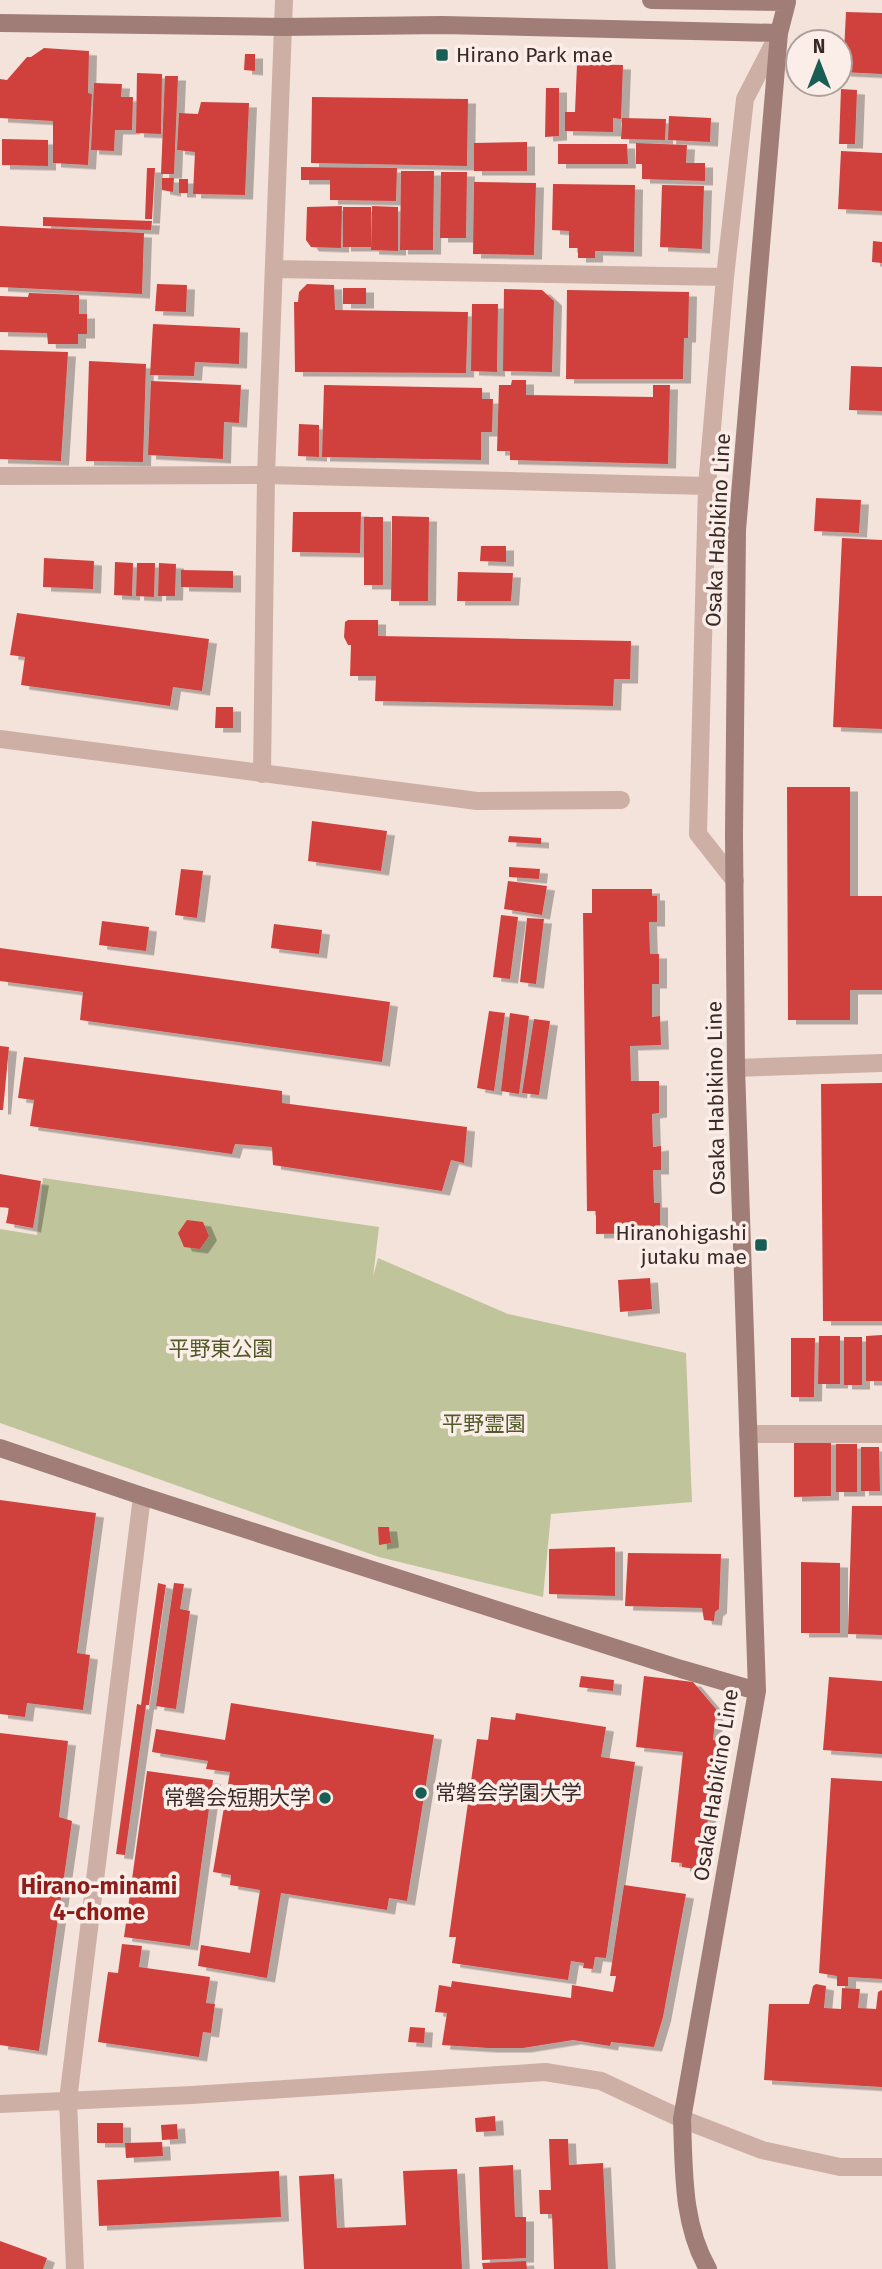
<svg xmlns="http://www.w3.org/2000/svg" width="882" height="2269" font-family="'Fira Sans','Noto Sans JP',sans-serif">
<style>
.green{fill:#bfc49a}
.building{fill:#d0413d;filter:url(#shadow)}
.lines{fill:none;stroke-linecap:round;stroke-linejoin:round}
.street{stroke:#cdafa6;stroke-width:18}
.secondary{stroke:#a17d77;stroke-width:18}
.poi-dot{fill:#195e54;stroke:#fbeee8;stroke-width:2.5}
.labels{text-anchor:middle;stroke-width:7;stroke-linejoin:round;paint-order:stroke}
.poi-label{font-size:21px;fill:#392927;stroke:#fbeee8;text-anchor:start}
.street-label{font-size:21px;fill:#392927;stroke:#fbeee8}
.park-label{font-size:21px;fill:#525929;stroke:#fbeee8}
.neighbourhood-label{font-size:23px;font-weight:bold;fill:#8f1c19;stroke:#fbeee8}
</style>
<defs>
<filter id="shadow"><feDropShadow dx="8" dy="4.5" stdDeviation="0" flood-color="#0004"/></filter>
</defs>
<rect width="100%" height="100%" fill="#f4e3db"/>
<path class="green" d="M43,1178L379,1227L373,1277L378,1258L508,1314L686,1353L692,1502L551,1514L543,1597L379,1557L0,1423V1229L37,1235Z"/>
<path class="building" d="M846,12L882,13V74L843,72Z
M44,48L89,51L88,93L92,94L88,165L53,163V121L0,118V79L7,80L27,57H31Z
M245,54H255V71L244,70Z
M577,64L623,65L621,119L613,118V132L565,131V112H575Z
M137,73L162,74L161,134L136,133Z
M165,76H178L174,174H161Z
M94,83L122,84L121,97H133L132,130H115L114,151L91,150Z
M546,88H559V136L545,137Z
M841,89L857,90L855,144H839Z
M312,97L468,99L467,166L311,163Z
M201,102L249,103L245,195L193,194L195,152L177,150L179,113L198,114Z
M669,116L711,118L710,142L668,140Z
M622,118L666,119L665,140L621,139Z
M2,139L48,140V166L2,165Z
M527,142V171H474V143Z
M636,143L687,145L686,163H705V181L642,179V164H636Z
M558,144H627L628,164H558Z
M841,151L882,153V211L838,209Z
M301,167L397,168L396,201L330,200V180H301Z
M147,168H155L152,219H145Z
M401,171H434L433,250H400Z
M441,172H467L466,238H440Z
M162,178H174L173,192L162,190Z
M179,179H188V193H179Z
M474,182L536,183L534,255L473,254Z
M553,184L635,185L634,252L595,251V258H578V248H569V231L552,230Z
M662,185L704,186L702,249L660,247Z
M342,206L341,248L311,247L306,240L307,207Z
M372,206L398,207V251L371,250Z
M343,207H371V247H343Z
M43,217L152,221L151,230L43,226Z
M0,226L144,233L142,294L0,287Z
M873,241L882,242V263L872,262Z
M157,284L187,285L186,312L155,311Z
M307,284L334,285L335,310L468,312L466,373L295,372L294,302H298L299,292Z
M343,288H366V304H343Z
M504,289L542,290L554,301L552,372L503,371Z
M567,290L689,292L688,338H684L683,379H566Z
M29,293L79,295V314H87V334H78V344H48L47,333L0,332V296L28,297Z
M472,304H498L497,372L471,371Z
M153,324L240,328L239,364L195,362L194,376L150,375Z
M0,350L68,352L61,461L0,459Z
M89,361L146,364L143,462L86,461Z
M851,366L882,367V411L849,410Z
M512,380H526V395L653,397V385H670L668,464L510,460V451H497L499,385H511Z
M151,381L241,385L239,423L224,422L223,459L148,455Z
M324,385L482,388V399H493L492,432H481V460L322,457Z
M299,424L319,425V457L298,456Z
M816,498L861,500L859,533L814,531Z
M293,512H361L360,553L292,552Z
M392,516L429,517L428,601H391Z
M364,517H383V585H364Z
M842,538L882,540V729L833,727Z
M481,546H506V562L480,561Z
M44,558L94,561L93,589L43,587Z
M115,562L133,563L132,596L114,595Z
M137,563H155L154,597L136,596Z
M159,563L176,564L175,596H158Z
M181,570L233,571V588L181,587Z
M458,572L513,573L511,601H457Z
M17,613L209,639L202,691L173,687L170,706L21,685L25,657L10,655Z
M348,620H378V636L631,641L630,679H614L613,706L375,701L376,676H350L351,645H348L344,637L345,622Z
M216,707H233V728H215Z
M787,787H850V896H882V990H850V1020H788Z
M312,821L387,831L381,871L308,861Z
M509,836L541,838V844L508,842Z
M509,867L540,869L539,879L509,877Z
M181,869L203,871L197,918L175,915Z
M508,881L547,886L542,915L504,909Z
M592,889H652V896H657V922H649L650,954H659V984H652V1017L660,1016L661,1045L630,1046L631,1081H659V1113L652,1114L653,1147L661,1146V1170H653L654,1203H660V1226H654V1233L596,1234V1211H587L583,913H592Z
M501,915L518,917L510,979L493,977Z
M527,918L544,919L536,984L520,982Z
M102,921L149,927L146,951L99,945Z
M274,924L322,930L319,954L271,948Z
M0,948L390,1002L382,1062L80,1020L83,992L0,981Z
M489,1011L505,1013L494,1091L477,1088Z
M510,1013L529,1016L519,1094L501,1091Z
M534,1019L550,1021L539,1095L522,1093Z
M0,1046L9,1047L3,1110H0Z
M24,1057L282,1091V1103L467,1127L464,1163L451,1160L442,1191L273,1165L272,1147L235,1144L232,1154L30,1126L34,1100L18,1098Z
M882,1083V1321H823L821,1084Z
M0,1174L41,1181L33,1228L6,1223L9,1208L0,1207Z
M187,1220L203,1222L209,1236L200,1249L184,1247L178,1233Z
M650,1278L652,1309L620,1312L618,1280Z
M882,1335V1381H866V1336Z
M819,1336H840V1384H818Z
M844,1337H862V1385H844Z
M791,1338H815L814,1397H791Z
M831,1440V1496L794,1497V1441Z
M836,1444H857V1492H836Z
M861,1447H879L880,1491H861Z
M0,1500L96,1513L77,1653L90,1655L83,1710L27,1703L25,1717L0,1714Z
M852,1506H882V1635L848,1634Z
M378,1527H389L391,1543L379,1545Z
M615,1547V1596L549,1594V1549Z
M628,1553L721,1554L719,1609L715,1612L714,1621L704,1620L702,1608L625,1606Z
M801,1562L840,1563V1633H801Z
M158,1583L166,1585L149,1705H146L125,1855L116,1854L137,1704L141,1705Z
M174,1583L184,1584L180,1609L190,1611L176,1709L156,1706Z
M581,1676L614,1680L613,1691L579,1687Z
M644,1676L693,1682L716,1709L713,1740L717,1741L702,1870L682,1867V1863L671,1862L683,1752L636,1747Z
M829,1677L882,1681V1754L823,1750Z
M231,1703L434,1735L407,1901L389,1898L387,1910L281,1893L267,1978L198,1966L201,1945L250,1953L260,1890L230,1885L231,1875L213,1872L230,1772L206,1769L208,1761L152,1752L156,1729L225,1740Z
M516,1713L606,1727L601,1757L635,1762L606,1958L595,1957L593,1969L583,1968L584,1963L571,1961L568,1980L452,1963L456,1937H449L477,1739L488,1740L491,1717L515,1720Z
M0,1733L68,1741L59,1817L72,1821L39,2051L0,2045Z
M147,1771L213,1780L190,1946L124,1937Z
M831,1778L882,1781V1979L848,1977V1986H837V1976L819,1973Z
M624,1885L686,1894L663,2017L654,2047L611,2042L610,2046L573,2040L523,2048H489L442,2045L447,2013L435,2012L439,1985L451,1987L452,1981L571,1998L572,1985L613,1992L616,1976H610Z
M122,1944L142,1946L139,1967L210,1977L206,2003L215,2004L211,2033L203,2032L199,2057L98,2042L108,1972L118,1973Z
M816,1984L826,1986L824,2008L841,2009L842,1988L860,1989L858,2008L876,2009L878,1992L882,1990V2087L764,2080L769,2004H809L813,1986Z
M410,2027L425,2028L424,2043L408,2042Z
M495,2116L496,2131L476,2132L475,2118Z
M97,2123H123V2143H97Z
M177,2124L178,2139L162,2140L161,2125Z
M549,2139H568L569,2165L603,2163L608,2269H554L552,2214H540L539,2190H551Z
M162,2142L163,2156L126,2158L125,2143Z
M513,2165L515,2217H526V2258L482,2260L479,2167Z
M457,2169L462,2269H304L299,2176L334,2174L337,2228L406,2225L403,2171Z
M279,2171L281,2217L99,2226L97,2180Z
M0,2241L47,2258L43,2269H0Z
M526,2261L527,2269H483L482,2263Z"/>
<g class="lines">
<path class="street" d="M275,269L725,277
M0,476L266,475L707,486
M0,739L477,801L621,800
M262,774L266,475L284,0
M735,881L698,834L707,486L725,277L745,99L779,33
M736,1068L882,1063
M748,1434H882
M0,2104L192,2095L545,2072L601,2081L682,2119L762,2150L840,2167H882
M75,2269L68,2100L142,1496"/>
<path class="secondary" d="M651,0L787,2L779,33L737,530L734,834L736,1068L757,1691L682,2119C684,2170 682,2224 708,2269
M0,23L283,27L442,25L779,33
M0,1448L142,1496L681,1669L757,1691"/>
</g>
<g class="poi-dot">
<rect x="435" y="48" width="14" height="14" rx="3.5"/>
<rect x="754" y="1238" width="14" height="14" rx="3.5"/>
<circle cx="421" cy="1793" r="7"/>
<circle cx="325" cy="1798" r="7"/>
</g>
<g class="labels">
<g class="poi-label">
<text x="456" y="62">Hirano Park mae</text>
<text x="747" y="1240" text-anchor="end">Hiranohigashi<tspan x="747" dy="24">jutaku mae</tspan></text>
<text x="435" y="1800">常磐会学園大学</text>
<text x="311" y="1805" text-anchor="end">常磐会短期大学</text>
</g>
<g class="street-label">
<text transform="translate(718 530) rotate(-87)" y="7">Osaka Habikino Line</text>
<text transform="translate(716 1098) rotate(-91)" y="7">Osaka Habikino Line</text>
<text transform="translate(716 1785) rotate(-81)" y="7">Osaka Habikino Line</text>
</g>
<g class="park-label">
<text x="221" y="1356">平野東公園</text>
<text x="484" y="1431">平野霊園</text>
</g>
<g class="neighbourhood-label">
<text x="99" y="1894">Hirano-minami<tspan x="99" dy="26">4-chome</tspan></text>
</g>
</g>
<g transform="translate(819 63)"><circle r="33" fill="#fbeee8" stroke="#ad9f9b" stroke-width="2"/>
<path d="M0-5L12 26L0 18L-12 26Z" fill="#195e54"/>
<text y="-10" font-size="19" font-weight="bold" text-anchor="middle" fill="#392927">N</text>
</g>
</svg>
